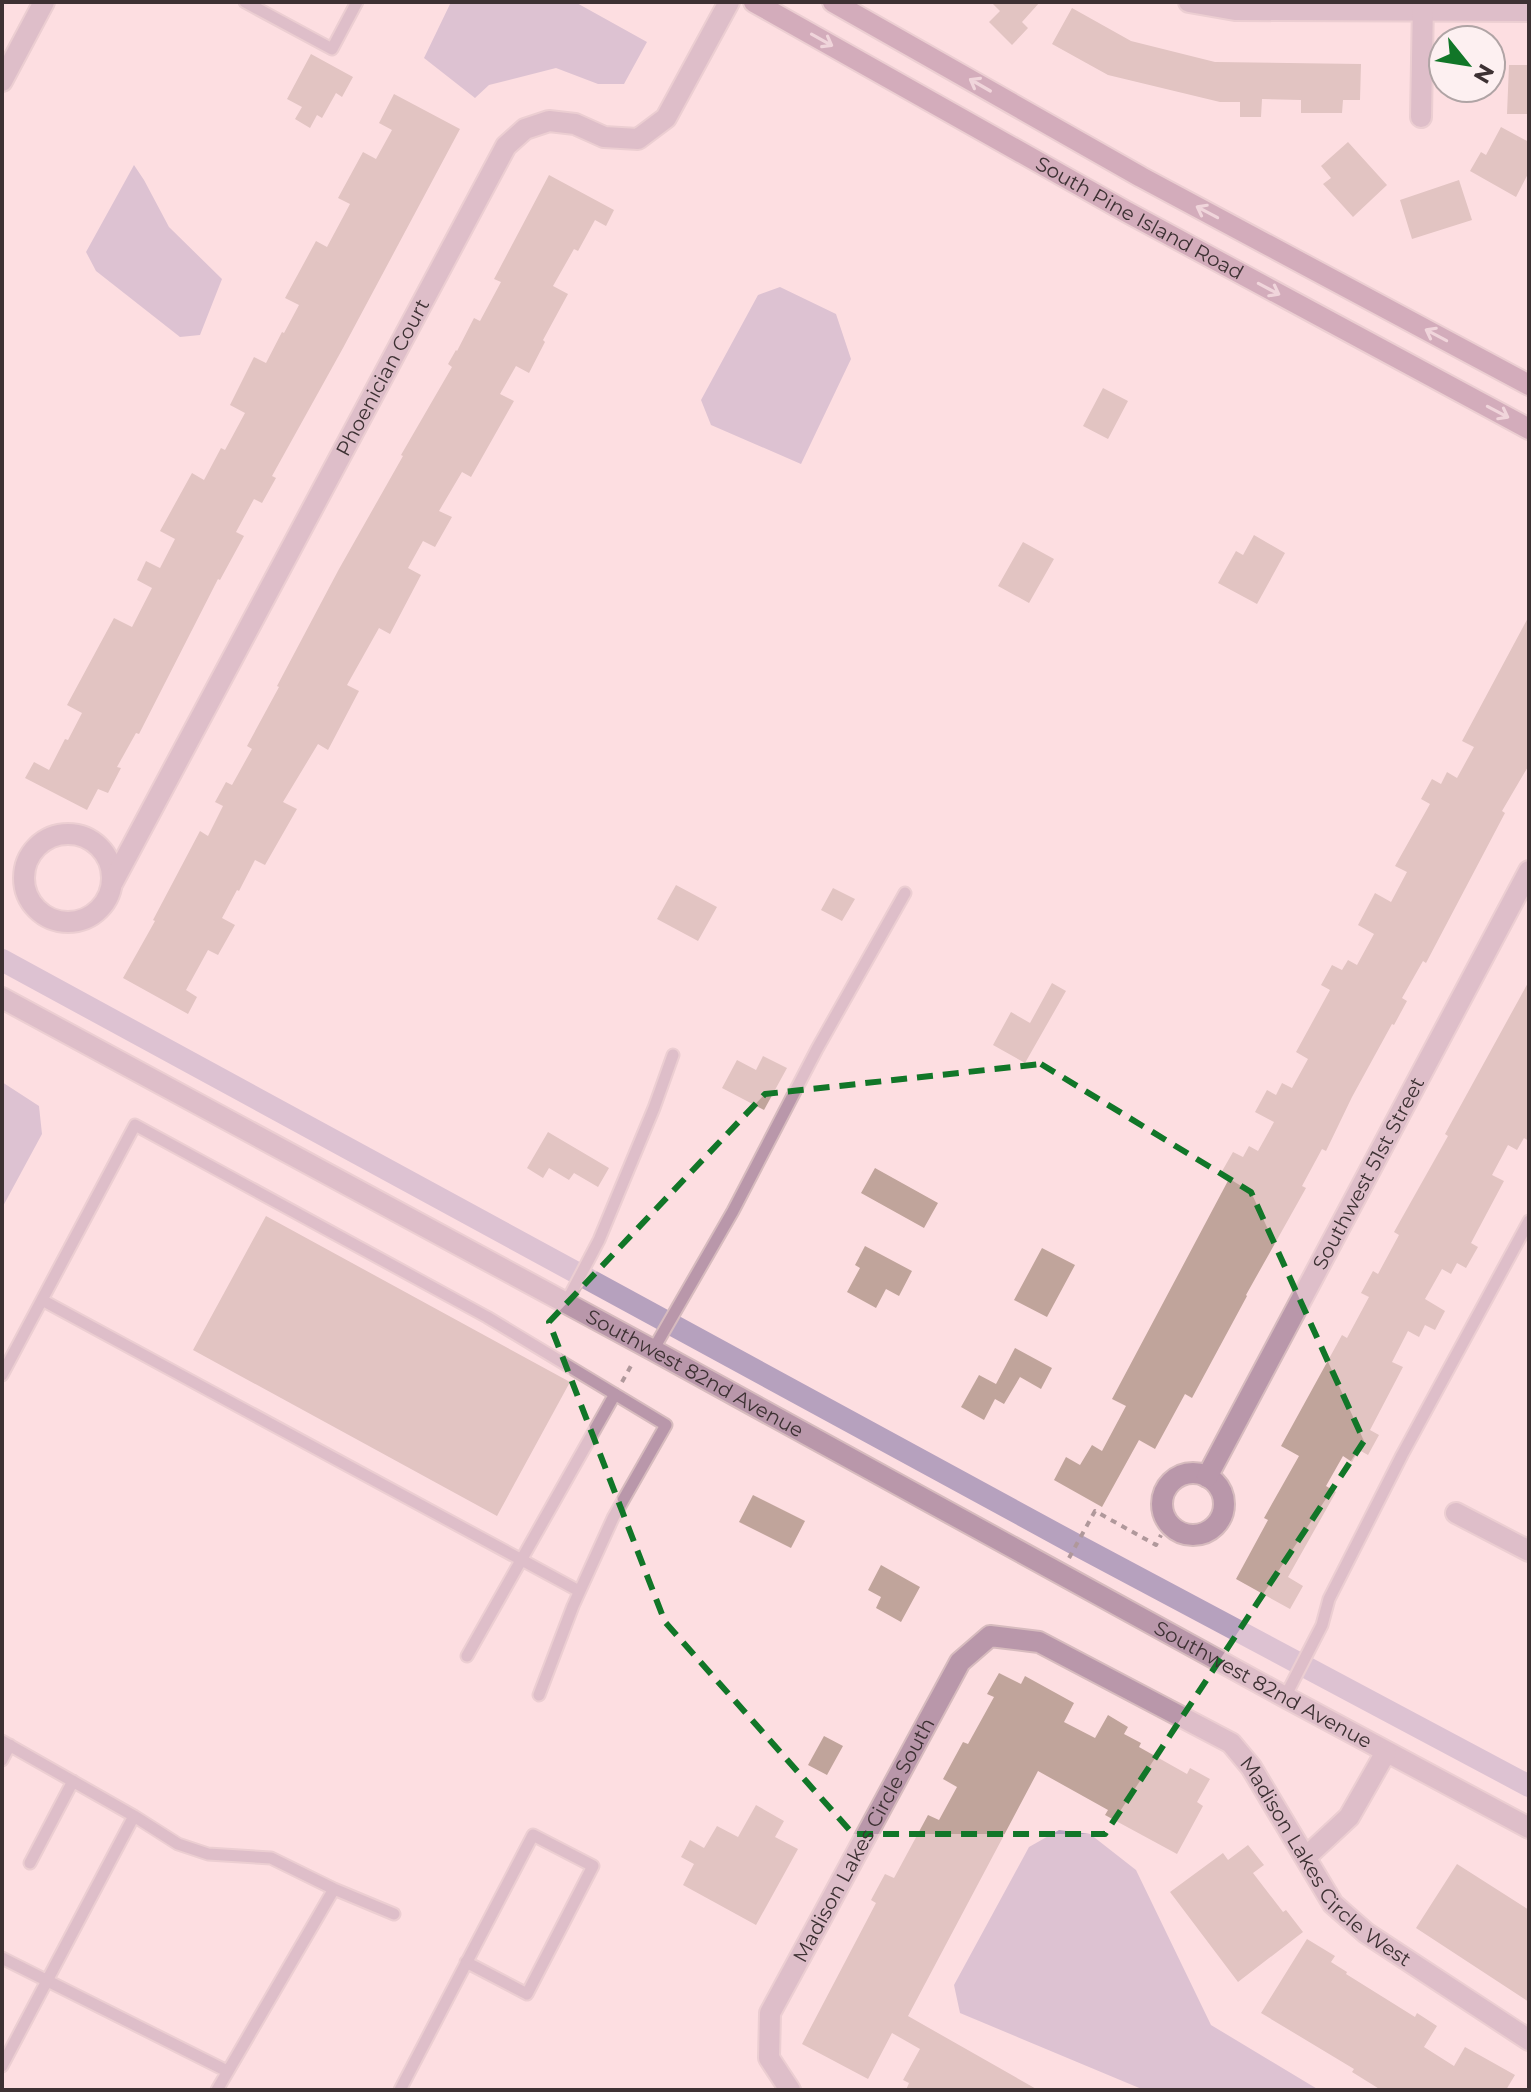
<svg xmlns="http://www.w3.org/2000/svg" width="1531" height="2092" font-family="Montserrat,sans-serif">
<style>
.water{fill:#b6a1be}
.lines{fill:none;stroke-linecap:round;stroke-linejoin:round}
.canal{stroke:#b6a1be;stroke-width:22}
.building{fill:#c0a49b}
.lane-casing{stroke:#d7bbbe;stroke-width:15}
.street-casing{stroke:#d7bbbe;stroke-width:24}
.secondary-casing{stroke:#d7bbbe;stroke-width:24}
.path{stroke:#b0989b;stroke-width:4;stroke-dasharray:6 6;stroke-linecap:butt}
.lane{stroke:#b997aa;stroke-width:11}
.street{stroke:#b997aa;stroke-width:20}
.secondary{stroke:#a1708c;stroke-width:20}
.oneway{stroke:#e1cad3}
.marked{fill:none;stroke:#117628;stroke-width:6;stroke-dasharray:16 10;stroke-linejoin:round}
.labels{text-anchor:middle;stroke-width:7;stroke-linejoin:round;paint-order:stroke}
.street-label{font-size:20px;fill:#3d3133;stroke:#fdf0f1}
</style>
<rect width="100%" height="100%" fill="#fddee1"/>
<path class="water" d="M451,2H575L647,42L624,84H598L556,68L489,85L475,98L424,58Z
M134,165L144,180L169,227L222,279L200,335L180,337L96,271L86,252Z
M780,287L836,314L851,359L801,464L711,425L701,400L758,295Z
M2,1082L39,1106L42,1134L2,1208Z
M1059,1830L1090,1834L1136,1870L1211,2025L1319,2090H1144L960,2013L954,1985L1029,1847Z"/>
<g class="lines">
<path class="canal" d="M2,960L1073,1543L1529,1786"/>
</g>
<path class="building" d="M991,2H1040L1022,22L1028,28L1012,45L989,22L1000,11Z
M1072,8L1131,41L1215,62L1361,64L1360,100H1343L1342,113H1301V100L1262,99L1261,117H1240V102H1220L1108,75L1052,44Z
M311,54L353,77L342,97L336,93L322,118L317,115L310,128L295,119L302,107L287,99Z
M1509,65H1529V114H1507Z
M394,94L460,129L343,348L272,476L276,478L262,503L254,499L236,532L244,536L220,580L218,579L139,734L136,733L117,767L121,768L108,793L98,789L87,810L25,778L34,762L49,770L65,739L68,740L82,713L67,705L114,618L132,627L152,588L137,580L146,561L160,568L175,539L160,531L192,473L204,480L221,448L225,450L245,413L230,405L254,357L266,363L282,332L284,333L299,305L285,298L316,241L327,247L350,204L338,198L363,152L376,159L392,130L379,123Z
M1501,127L1529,142V172L1516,197L1470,171L1481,152L1486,155Z
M1348,142L1387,185L1353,217L1323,184L1331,178L1321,166Z
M549,175L614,210L606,226L595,220L578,251L574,249L553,286L568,294L543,340L545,342L529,373L516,366L500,394L514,401L471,477L462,472L439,511L452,517L435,547L423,541L408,568L421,575L390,634L379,628L347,685L359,691L328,750L318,744L283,802L297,809L265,865L255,860L239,891L237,890L222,918L235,925L218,955L208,950L186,990L197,997L188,1014L123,978L155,921L153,920L200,831L208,836L223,806L215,802L226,782L232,785L252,749L247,746L279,687L277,686L339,569L403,456L401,455L452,367L448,364L456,350L457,351L474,318L480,321L501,282L494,279Z
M1459,180L1472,220L1412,239L1400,200Z
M1103,388L1128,401L1108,439L1083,426Z
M1254,535L1285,553L1257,604L1218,583L1236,551L1243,555Z
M1023,542L1054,559L1029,603L998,586Z
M1529,616V765L1502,811L1505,813L1426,963L1423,961L1402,998L1407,1001L1394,1025L1392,1024L1352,1097L1326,1151L1322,1149L1302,1186L1306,1188L1246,1295L1247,1296L1192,1398L1185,1394L1155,1449L1139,1440L1102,1507L1054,1480L1066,1457L1080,1465L1092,1445L1102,1451L1126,1406L1112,1399L1230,1177L1221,1173L1233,1152L1243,1157L1249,1146L1258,1151L1274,1122L1255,1112L1267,1090L1276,1095L1282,1083L1292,1088L1308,1059L1296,1052L1330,990L1321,985L1332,965L1342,970L1348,960L1357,965L1374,934L1358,925L1375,893L1391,902L1407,872L1395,866L1430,804L1421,799L1432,779L1441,784L1447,772L1457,778L1474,747L1462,741Z
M676,885L717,907L698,941L657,919Z
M833,888L855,899L842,921L821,910Z
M1529,981V1141L1524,1138L1517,1150L1508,1145L1492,1175L1504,1181L1471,1243L1478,1247L1466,1268L1457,1263L1451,1274L1442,1269L1425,1299L1445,1311L1435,1330L1425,1325L1419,1337L1408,1331L1392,1362L1403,1367L1370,1430L1379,1435L1368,1455L1359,1450L1352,1462L1343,1456L1326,1486L1336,1492L1288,1577L1303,1586L1290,1609L1236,1579L1268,1520L1264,1518L1299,1456L1281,1446L1342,1335L1347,1338L1369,1297L1361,1293L1373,1271L1378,1274L1399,1235L1394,1232L1448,1136L1445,1134Z
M1052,983L1066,991L1025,1063L993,1045L1011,1012L1030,1023Z
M763,1056L787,1068L764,1110L722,1088L737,1060L756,1070Z
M548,1132L609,1168L598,1187L574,1173L569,1180L549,1168L543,1178L527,1168Z
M875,1168L938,1203L924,1228L861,1193Z
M266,1216L570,1382L497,1516L193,1350Z
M865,1246L912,1271L899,1296L886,1289L876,1308L847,1292L860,1268L855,1265Z
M1042,1248L1075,1265L1047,1317L1014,1300Z
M1015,1348L1052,1368L1041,1389L1020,1377L1004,1404L995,1399L984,1420L961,1407L979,1375L996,1384Z
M753,1495L805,1521L791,1548L739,1522Z
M881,1565L920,1587L901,1622L876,1608L881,1597L868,1590Z
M999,1673L1021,1684L1025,1676L1074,1703L1064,1722L1095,1738L1108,1715L1128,1727L1124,1734L1141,1743L1139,1747L1187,1774L1190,1768L1210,1779L1197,1802L1203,1806L1177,1854L1105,1815L1108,1810L1038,1771L908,2016L1038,2090H906L909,2083L903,2080L920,2049L892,2033L868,2079L802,2044L876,1903L871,1900L885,1874L894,1878L928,1815L939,1820L957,1787L943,1779L963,1742L968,1744L994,1697L987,1694Z
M824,1736L843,1746L827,1775L808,1765Z
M756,1805L784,1821L775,1837L798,1849L756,1925L683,1885L694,1864L681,1857L690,1840L704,1848L717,1826L738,1837Z
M1248,1845L1264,1865L1253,1873L1283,1912L1286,1910L1303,1932L1238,1982L1170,1892L1223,1853L1228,1860Z
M1457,1864L1529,1910V2002L1416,1928Z
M1307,1939L1335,1956L1331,1962L1347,1972L1346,1974L1415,2017L1417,2013L1437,2026L1424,2047L1454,2066L1465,2047L1515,2075L1506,2090H1381L1352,2072L1354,2069L1261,2013Z"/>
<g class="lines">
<defs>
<path id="lane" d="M245,2L332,49L357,2
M42,1300L579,1591
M566,1303L599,1240L654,1108L673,1055
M653,1350L733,1211L817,1049L905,893
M2,1375L135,1125L487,1317L666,1425L613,1518L573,1606L539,1695
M467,1656L615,1394
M1285,1697L1322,1625L1329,1599L1402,1455L1529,1221
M2,1741L134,1816L2,2066
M2,1760L10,1745
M134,1816L178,1844L208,1854L271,1858L334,1889L394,1914
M30,1863L73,1781
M2,1958L227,2071
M217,2090L334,1889
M400,2090L533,1835L593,1866L527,1994L466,1962"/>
<g id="street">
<path d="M1189,2L1235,10L1529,11"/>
<path d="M2,81L44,2"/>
<path d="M1421,117L1423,2"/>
<circle cx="68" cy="878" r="44"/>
<path id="s1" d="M113,882L506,146L525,129L549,121L575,124L604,137L638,139L666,118L729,2"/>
<path id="s2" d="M2,998L653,1350L1285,1697L1529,1828"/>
<circle cx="1193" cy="1504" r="31"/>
<path id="s3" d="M1207,1477L1529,871"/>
<path d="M1456,1513L1529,1551"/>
<path d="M1306,1857L1349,1817L1386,1752"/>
<path id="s4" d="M790,2090L769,2058L770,2013L960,1662L990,1636L1039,1642L1231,1743L1251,1767L1333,1904L1366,1933L1529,2040"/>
</g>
<g id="secondary">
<path id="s5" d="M754,2L1125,211L1529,429"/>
<path d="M833,2L1141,177L1529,385"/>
</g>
</defs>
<use href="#lane" class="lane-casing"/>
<use href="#street" class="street-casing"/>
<use href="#secondary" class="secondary-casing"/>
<path class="path" d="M622,1382L632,1364
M1069,1558L1095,1511L1156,1545L1161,1535"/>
<use href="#lane" class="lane"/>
<use href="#street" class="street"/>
<use href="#secondary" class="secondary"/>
</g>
<defs><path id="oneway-shaft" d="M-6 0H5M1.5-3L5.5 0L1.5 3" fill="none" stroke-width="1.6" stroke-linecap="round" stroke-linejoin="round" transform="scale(2)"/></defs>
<g class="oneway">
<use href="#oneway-shaft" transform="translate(822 40) rotate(29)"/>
<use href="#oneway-shaft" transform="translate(980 85) rotate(-150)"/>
<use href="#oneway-shaft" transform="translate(1207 212) rotate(-152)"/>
<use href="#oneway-shaft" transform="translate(1269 289) rotate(28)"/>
<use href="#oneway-shaft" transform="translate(1436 335) rotate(-152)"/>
<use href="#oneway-shaft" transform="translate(1498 412) rotate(28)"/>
</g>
<path d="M0 0H1531V2092H0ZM1041,1064L1251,1192L1364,1441L1105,1834H853L665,1622L549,1322L765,1094Z" fill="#fddee1" fill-opacity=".55" fill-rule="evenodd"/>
<path class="marked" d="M1041,1064L1251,1192L1364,1441L1105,1834H853L665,1622L549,1322L765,1094Z"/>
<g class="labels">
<g class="street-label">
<text dy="7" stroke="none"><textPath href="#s5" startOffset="442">South Pine Island Road</textPath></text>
<text dy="7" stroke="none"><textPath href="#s1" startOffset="572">Phoenician Court</textPath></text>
<text dy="7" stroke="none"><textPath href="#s3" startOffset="344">Southwest 51st Street</textPath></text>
<text dy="7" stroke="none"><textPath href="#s2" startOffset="788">Southwest 82nd Avenue</textPath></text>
<text dy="7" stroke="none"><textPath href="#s2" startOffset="1436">Southwest 82nd Avenue</textPath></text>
<text dy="7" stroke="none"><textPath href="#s4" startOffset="280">Madison Lakes Circle South</textPath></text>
<text dy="7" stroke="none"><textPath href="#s4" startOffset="942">Madison Lakes Circle West</textPath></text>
</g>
</g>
<rect width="1531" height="2092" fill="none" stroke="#3d3133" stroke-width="8"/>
<g transform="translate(1467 64) rotate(120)"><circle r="38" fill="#fdf0f1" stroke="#b0a4a5" stroke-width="2"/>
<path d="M0-6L14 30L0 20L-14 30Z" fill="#117628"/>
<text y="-12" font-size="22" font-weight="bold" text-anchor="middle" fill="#3d3133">N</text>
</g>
</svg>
